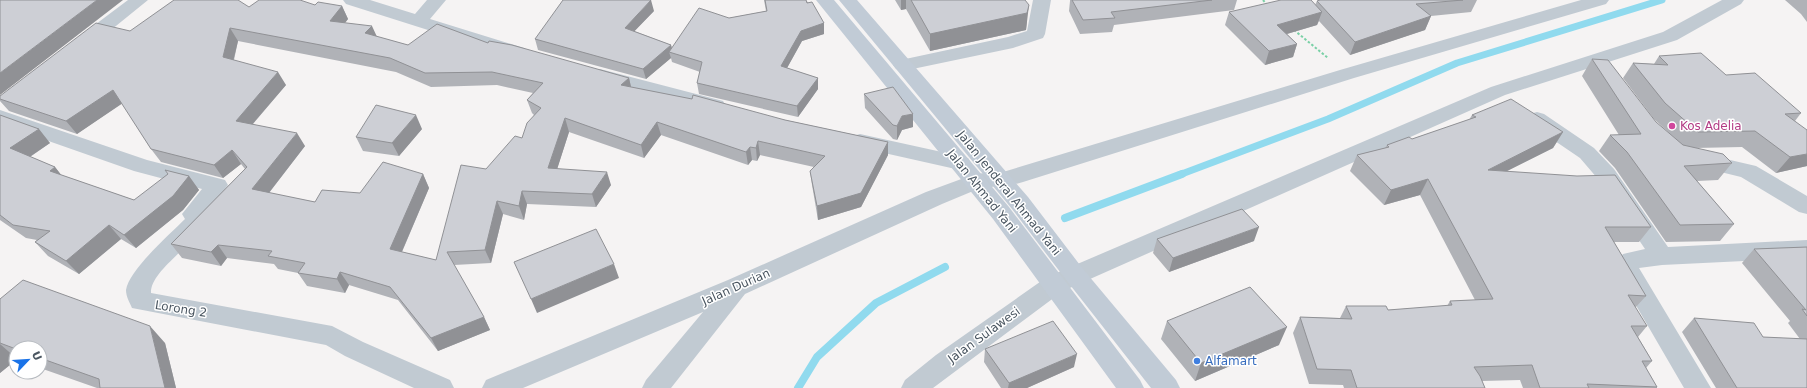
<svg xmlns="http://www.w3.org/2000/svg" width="1807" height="388" font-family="'DejaVu Sans',sans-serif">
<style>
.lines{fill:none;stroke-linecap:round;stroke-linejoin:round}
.stream-far1{stroke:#90daee;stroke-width:7}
.stream{stroke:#90daee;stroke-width:8}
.path{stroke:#7ad0a6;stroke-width:2;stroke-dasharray:2.5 2;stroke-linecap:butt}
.minor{fill:#c1cad2;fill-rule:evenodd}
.tertiary{fill:#c1cad2;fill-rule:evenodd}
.secondary{fill:#c1cbd6;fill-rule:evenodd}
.wall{fill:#b0b2b7;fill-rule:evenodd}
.shaded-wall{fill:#909195}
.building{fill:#cdcfd5;stroke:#909195;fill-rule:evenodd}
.hotel-dot{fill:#d1479c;stroke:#fff;stroke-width:1.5}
.shop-dot{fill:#3f7fe0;stroke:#fff;stroke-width:1.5}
.labels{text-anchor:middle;stroke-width:3;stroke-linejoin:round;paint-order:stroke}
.hotel-label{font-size:12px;fill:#b23c85;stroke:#fff;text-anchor:start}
.street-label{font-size:12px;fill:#4a5661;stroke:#fff}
.shop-label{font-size:12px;fill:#366cbe;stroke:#fff;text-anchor:start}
</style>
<rect width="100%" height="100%" fill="#f5f3f3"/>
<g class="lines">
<path class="stream-far1" d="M1179,175L1328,119L1457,63L1662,0"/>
<path class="stream" d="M1065,218L1182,174
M798,388L817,357L876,303L945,267"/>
<path class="path" d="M1263,0L1268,6
M1294,30L1328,58"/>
<path class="minor" d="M128,0H148L90,47L83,49L76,47L74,43L76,39Z
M343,0H370L415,14L427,0H446L430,19L524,48L526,52L524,56L517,58L510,56L346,4Z
M1033,0H1051L1045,34L1043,38L1013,48L903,71L896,69L893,65L896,61L1008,37L1027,31Z
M1581,0H1609L1606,4L1354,78L1023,182L1001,188L993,185L990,180L993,175L1340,70Z
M1722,0H1744L1741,4L1677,40L1505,95L1063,291L933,388H901L905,380L936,355L1047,277L1491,87L1663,32Z
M600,69L723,101L726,106L723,111L716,112L593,79L590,75L593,71Z
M0,110L147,160L225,180L228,185L206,213L208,216C201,242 150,269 151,293L332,326L363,342L450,380L454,388H414L345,356L326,345L132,308C130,303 126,297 126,290C129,270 170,234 185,219L182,214L202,189L134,171L0,124Z
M1537,112L1544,114L1594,148L1614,169L1668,247L1807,240V258L1662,265L1639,268L1711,388H1684L1616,271L1615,264L1623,254L1645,249L1598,179L1580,158L1530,124L1527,119L1530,114Z
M860,134L960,156L968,158L971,163L968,168L960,170L853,146L850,141L853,136Z
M1700,153L1756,166L1807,196V214L1799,212L1741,177L1692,165L1689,160L1692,155Z"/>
<path class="tertiary" d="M996,172L1004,175L1007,180L1004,185L978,189L942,204L745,294L671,388H642L646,380L703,312L523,388H482L486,380L728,280L926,192L975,174Z"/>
<path class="secondary" d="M816,0H834L1009,207L1140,380L1144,388H1116L993,219Z
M839,0H857L1028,197L1083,269L1176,380L1180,388H1151L1067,281L1012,209Z"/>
</g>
<path class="wall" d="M764,0H806L824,23V34L802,41L787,68L818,78V89L798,117L699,94L697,83L700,72L672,62L671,58L646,79L538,50L535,39L654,11L634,31L671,45L672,48L729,18L766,11Z
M895,0H1025L1027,21L1026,30L930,51L906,9L901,10Z
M1070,0H1237L1234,10L1114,25L1112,32L1080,34L1069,11L1070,1Z
M1320,0H1477L1471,12L1431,16L1425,30L1350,55L1319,21L1317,25L1287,34L1297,44L1293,57L1265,65L1225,25L1229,12L1315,5L1317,1Z
M1785,0H1807V22L1801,14Z
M315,5L342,6L348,19L345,23L377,37L408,45L488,43L629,78L631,87L888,142V155L861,207L818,220L812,185L810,171L814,167L760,155L757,161L752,160L748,165L661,135L644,158L569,132L557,169L611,185L596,207L527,204L524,220L503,214L491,263L454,265L484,317L490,330L438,351L398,300L349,285L345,293L307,286L298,273L278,269L274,264L227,258L221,266L182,258L171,244L245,169L241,164L223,178L161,162L151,149L122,103L77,134L9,111L0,101V96L130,31L249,7ZM238,41L396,72L431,87L497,85L533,93L527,100L532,113L534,115L522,138L486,169L436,260L402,252L429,188L423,174L360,193L315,202L269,193L305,146L253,124L286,85L234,60Z
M1659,56L1726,75L1801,113L1795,121L1807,166L1776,173L1742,147L1695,148L1732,163L1718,180L1697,181L1734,224L1720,241L1666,242L1615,168L1599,151L1610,135H1619L1582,76L1592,59L1656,122L1681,144L1654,119L1623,78L1633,63L1654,64Z
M864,94L913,127L902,130L897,140L893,139L865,108Z
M0,115L50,143L30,157L55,167L61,175L134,200L189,176L199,190L183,210L136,248L121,239L79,274L48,256L35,242L37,240L26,238L0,220Z
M1472,115L1563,132L1553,148L1507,171L1651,227L1639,242H1614L1646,296L1635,308L1647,326L1638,337L1652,361L1646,368L1657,387V388H1523L1520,380L1482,381L1485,388H1344L1343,385L1309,384L1293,333L1300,317L1340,318L1346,306L1388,310L1447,306L1450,301L1475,300L1420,195L1384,205L1350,171L1357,155L1385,148L1387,145L1412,139L1469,120Z
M422,129L399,156L363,151L356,137Z
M1157,239L1254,241L1169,272L1153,253Z
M1807,247V388H1716L1682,332L1694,318L1763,337L1800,339L1788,323L1790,321L1742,263L1754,249Z
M0,299L165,343L176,388H97L40,368V348H16V360L0,373Z
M1167,321L1279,345L1195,381L1161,339Z
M985,349L1074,367L1027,388H1001L984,362Z"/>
<path class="shaded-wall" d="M97,0H123L0,95V73Z
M651,0L654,11L628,38L625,28Z
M901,0H906V9L901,10Z
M1029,5L1026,30L930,51V34Z
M342,6L348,19L336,34L330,21Z
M1322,12L1317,25L1273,38L1277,25Z
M1431,16L1425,30L1350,55L1355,42Z
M824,23V34L802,41L782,77L781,66L801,31Z
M372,26L378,39L365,33Z
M230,28L238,41L231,70L223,57Z
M1297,44L1293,57L1265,65L1269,51Z
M671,45L673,53L669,52L671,58L646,79L643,69Z
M278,72L286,85L244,134L236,121Z
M629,78L632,91L621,85Z
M818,78V89L798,117L797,106Z
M113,90L123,103L77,134L66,121Z
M913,114V127L902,130L897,140V126L902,116Z
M416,115L422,129L399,156L392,143Z
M565,118L569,132L553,182L548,168Z
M657,122L661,135L644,158L641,145Z
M39,129L50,143L22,162L10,148Z
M1563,132L1553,148L1479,185L1488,170Z
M297,133L305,146L261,203L252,189Z
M758,141L760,155L757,161L756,148Z
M888,142V155L861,207L818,220L817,206Z
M750,147L752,160L748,165L746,152Z
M232,150L241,164L223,178L214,165Z
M1807,154V166L1776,173L1790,157Z
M55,167L66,181L50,171Z
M607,172L611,185L596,207L592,194Z
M423,174L429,188L397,263L390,249Z
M189,176L199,190L183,210L136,248L124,235Z
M1428,179L1420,195L1384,205L1391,190Z
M522,191L527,204L524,220L519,206Z
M497,201L503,214L491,263L485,250Z
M109,225L121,239L79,274L66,261Z
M1259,227L1254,241L1169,272L1173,258Z
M218,245L227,258L221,266L211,252Z
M614,264L619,278L537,313L531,299Z
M340,272L349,285L345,293L337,279Z
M484,317L490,330L438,351L431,338Z
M150,326L165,343L176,388H165Z
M1287,327L1279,345L1195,381L1201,363Z
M0,344L16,358V360L0,373Z
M1077,354L1074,367L1027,388H1008L1009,383Z"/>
<path class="building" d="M0,0H97L0,73Z
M174,0H238L249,7L259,0H300L315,5L318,2L342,6L330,21L372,26L365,33L408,45L437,24L488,43L489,41L512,45L629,78L621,85L692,99L693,95L785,120L888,142L861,193L817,206L810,171L825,156L758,141L756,148L750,147L746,152L657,122L641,145L565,118L548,168L607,172L592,194L522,191L519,206L497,201L485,250L447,252L484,317L431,338L390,287L340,272L337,279L298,273L305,263L268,256L272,251L218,245L211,252L171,244L247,167L232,150L214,165L151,149L113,90L66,121L0,99V96L96,23L130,31ZM230,28L390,58L425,73L492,72L543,83L527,100L541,108L527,123L522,138L515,136L486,169L461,165L436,260L390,249L423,174L383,162L360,193L322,190L315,202L252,189L297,133L236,121L278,72L223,57Z
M563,0H651L625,28L671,45L643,69L535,39Z
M765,0H806L807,3L812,2L824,23L801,31L781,66L818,78L797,106L697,83L702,62L669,52L699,8L729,18L767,11Z
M911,0H1025L1029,5L1027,13L930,34Z
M1072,0H1212L1111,12L1115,18L1083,20Z
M1281,0H1311L1322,12L1277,25L1297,44L1269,51L1229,12Z
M1320,0H1463L1416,4L1431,16L1355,42L1317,1Z
M1701,53L1726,75L1755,73L1801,113L1785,114L1807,130V154L1790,157L1755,131L1698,132L1665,103L1633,63L1668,65L1659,56Z
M1592,59L1608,60L1656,122L1683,145L1723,154L1732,163L1684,166L1734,224L1680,225L1627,152L1610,135L1641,134Z
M893,87L913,114L902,116L897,126L893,125L864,94Z
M1511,99L1563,132L1488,170L1577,176L1615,175L1651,227H1605L1646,296L1628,295L1647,326H1631L1652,361H1642L1657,387L1587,384L1589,388H1540L1532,365L1474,367L1480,376L1485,388H1357L1351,370L1317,369L1300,317L1352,319L1346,306H1386L1388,310L1452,305L1450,301L1493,299L1428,179L1391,190L1357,155L1389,147L1387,145L1409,137L1412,139L1476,117L1472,115Z
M376,105L416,115L392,143L356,137Z
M0,115L39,129L10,148L55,167L50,171L134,200L168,174L165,170L189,176L173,196L124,235L109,225L66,261L35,242L50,231L13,225L0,215Z
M1242,209L1259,227L1173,258L1157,239Z
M596,229L614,264L531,299L514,262Z
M1807,247V316L1802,309L1806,310L1754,249Z
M23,280L150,326L165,388H100L99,379L40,358V348H16V349L0,343V299Z
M1250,287L1287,327L1201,363L1167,321Z
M1694,318L1754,323L1763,337L1807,339V388H1737Z
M1053,321L1077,354L1009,383L985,349Z"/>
<circle class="hotel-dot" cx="1672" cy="126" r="4"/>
<circle class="shop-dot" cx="1197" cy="361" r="4"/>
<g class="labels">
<g class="hotel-label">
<text x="1680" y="130">Kos Adelia</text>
</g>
<g class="street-label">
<text transform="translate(982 191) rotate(51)" y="4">Jalan Ahmad Yani</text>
<text transform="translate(1009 193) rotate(51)" y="4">Jalan Jenderal Ahmad Yani</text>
<text transform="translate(736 287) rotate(-24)" y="4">Jalan Durian</text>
<text transform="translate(181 309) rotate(9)" y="4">Lorong 2</text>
<text transform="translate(984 335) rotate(-36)" y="4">Jalan Sulawesi</text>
</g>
<g class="shop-label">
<text x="1205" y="365">Alfamart</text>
</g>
</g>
<g transform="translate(28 360) rotate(65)"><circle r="19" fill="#ffffff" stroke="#b7bbc0"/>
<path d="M0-3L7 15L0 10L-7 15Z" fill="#1a73e8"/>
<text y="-6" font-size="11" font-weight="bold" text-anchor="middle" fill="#4a5661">U</text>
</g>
</svg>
